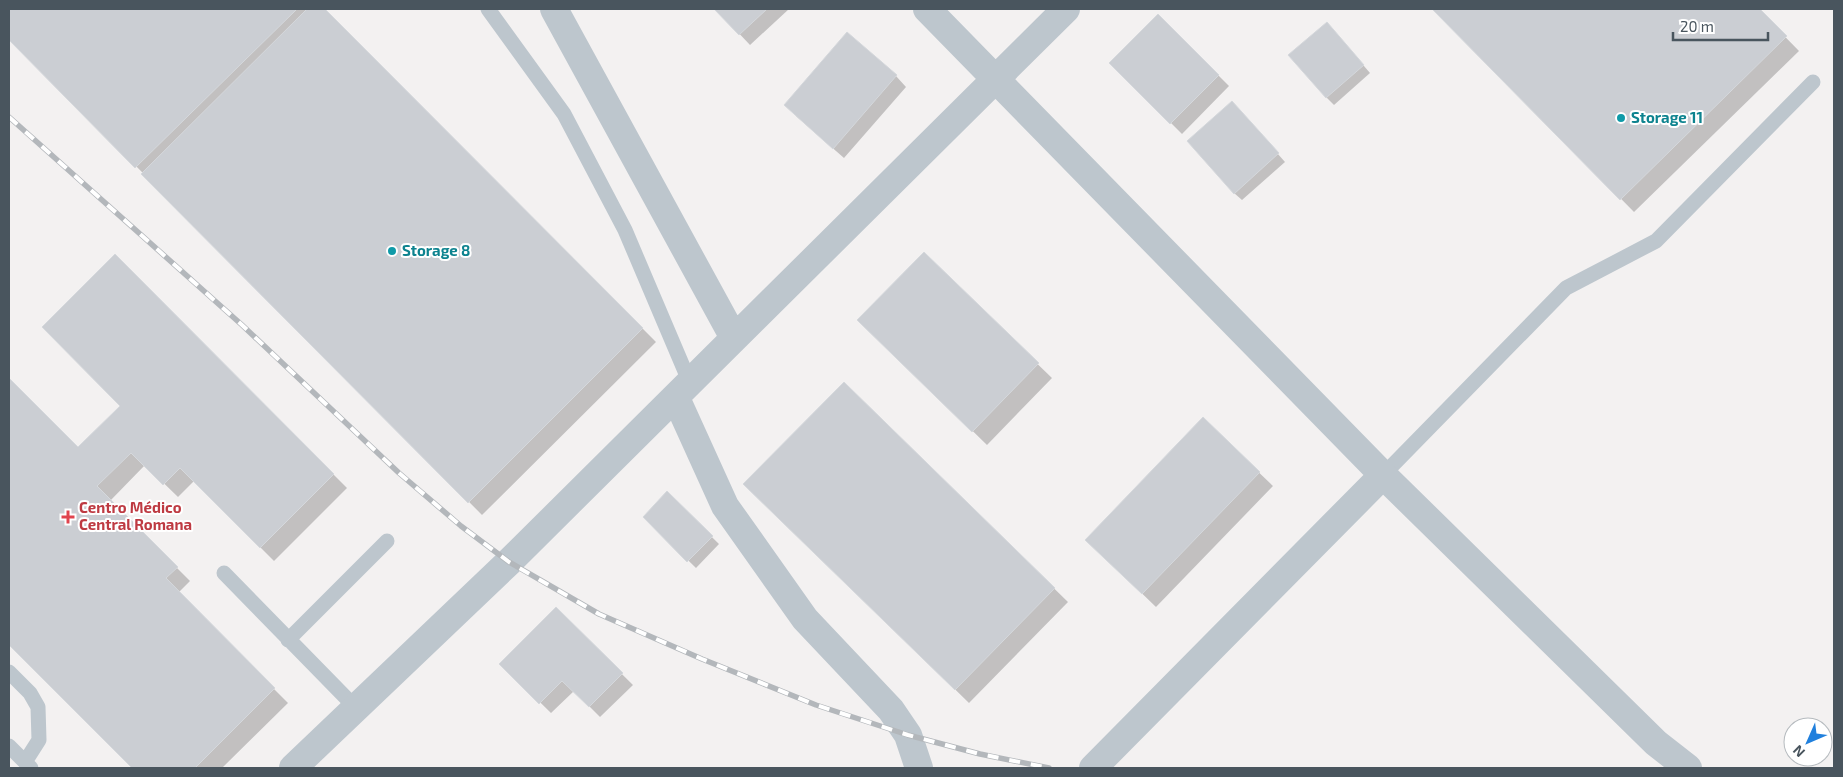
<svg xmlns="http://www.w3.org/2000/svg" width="1843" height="777" font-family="'Exo 2',sans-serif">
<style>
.shadow{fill:#0003}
.building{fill:#cbced3;stroke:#d5d8dc}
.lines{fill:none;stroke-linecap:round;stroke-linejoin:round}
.lane{stroke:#bdc6cd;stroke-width:15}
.street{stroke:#bdc6cd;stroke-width:28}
.rail-casing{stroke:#b3b7bb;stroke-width:5.5}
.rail{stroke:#fff;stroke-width:4;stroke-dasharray:11;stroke-linecap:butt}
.culture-dot{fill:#0f9aa8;stroke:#fff;stroke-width:2}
.health-dot{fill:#e0444e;stroke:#fff;stroke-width:2}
.labels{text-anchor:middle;stroke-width:4;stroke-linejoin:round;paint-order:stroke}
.culture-label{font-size:15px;font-weight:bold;fill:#0d838f;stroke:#fff;text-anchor:start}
.health-label{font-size:15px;font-weight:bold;fill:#be3a42;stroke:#fff;text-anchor:start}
</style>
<rect width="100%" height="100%" fill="#f3f1f1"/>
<path class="shadow" d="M9,9H324L656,342L482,515L9,38Z
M716,9H789L750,45Z
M1434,9H1758L1799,51L1634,212Z
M1158,15L1229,86L1182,134L1111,63Z
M1334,31L1370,73L1334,105L1326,97Z
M896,76L906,87L844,158L796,116Z
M1239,110L1285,162L1242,200L1234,193Z
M924,254L1052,378L987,445L859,320Z
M115,256L347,488L274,561L194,481L178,497L145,465L110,501L190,581L178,593L288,703L222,768H134L9,643V380L78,449L122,406Z
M844,383L1068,602L969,703L745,484Z
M1203,419L1273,486L1156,607L1100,553Z
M667,493L719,544L696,568L644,517Z
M556,609L633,685L600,717L574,691L551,713L501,664Z"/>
<path class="building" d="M9,9H297L135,168L9,40Z
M307,9H325L643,328L468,503L141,174Z
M714,9H767L739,35Z
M1432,9H1760L1787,36L1620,200Z
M1158,14L1219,75L1170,124L1109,63Z
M1327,22L1364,65L1326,98L1288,55Z
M847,32L897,75L833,149L784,105Z
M1232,101L1279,153L1234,194L1187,141Z
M924,252L1039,363L972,432L857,320Z
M115,254L334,474L260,548L180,468L163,485L131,453L97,486L178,567L166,578L275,688L195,768H132L9,645V378L78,447L120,406L42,327Z
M844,382L1055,588L955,690L743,484Z
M1203,417L1260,472L1142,594L1085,540Z
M667,491L713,536L687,562L643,517Z
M556,607L623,673L589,707L562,681L539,704L499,664Z"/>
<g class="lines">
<path class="lane" d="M488,9L564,114L625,230L690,383
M1383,475L1566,288L1656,241L1813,82
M224,573L355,707
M288,640L387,541
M9,672L30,693L38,707L39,740L25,762
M9,746L31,768"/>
<path class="street" d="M554,9L734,338
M927,9L1383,475L1656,743L1688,768
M676,398L725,506L805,619L891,710L908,735L919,768
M293,768L509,562L1066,9
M1093,768L1383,475"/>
<defs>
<path id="rail" d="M9,117L242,325L399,473L461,526L509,562L599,614L702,659L816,705L908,735L980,754L1049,768"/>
</defs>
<use href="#rail" class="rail-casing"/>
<use href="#rail" class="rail"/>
</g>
<g class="culture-dot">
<circle cx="1621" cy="118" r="5"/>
<circle cx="392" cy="251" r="5"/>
</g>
<path class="health-dot" d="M65.5 509.5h5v5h5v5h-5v5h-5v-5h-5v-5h5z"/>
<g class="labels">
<g class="culture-label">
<text x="1631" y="123">Storage 11</text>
<text x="402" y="256">Storage 8</text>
</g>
<g class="health-label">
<text x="79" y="513">Centro Médico<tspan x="79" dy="17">Central Romana</tspan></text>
</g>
</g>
<rect width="1843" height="777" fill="none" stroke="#49555e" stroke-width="20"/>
<g transform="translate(1808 742) rotate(225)"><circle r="24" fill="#ffffff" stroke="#b6bbbf"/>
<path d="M0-4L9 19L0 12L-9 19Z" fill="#2180dd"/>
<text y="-8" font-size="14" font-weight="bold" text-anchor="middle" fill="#49555e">N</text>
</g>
<path d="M1673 32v8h95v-8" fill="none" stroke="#49555e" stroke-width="2.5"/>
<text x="1680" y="32" font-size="15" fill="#49555e" stroke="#ffffff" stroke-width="4" paint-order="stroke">20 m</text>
</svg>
